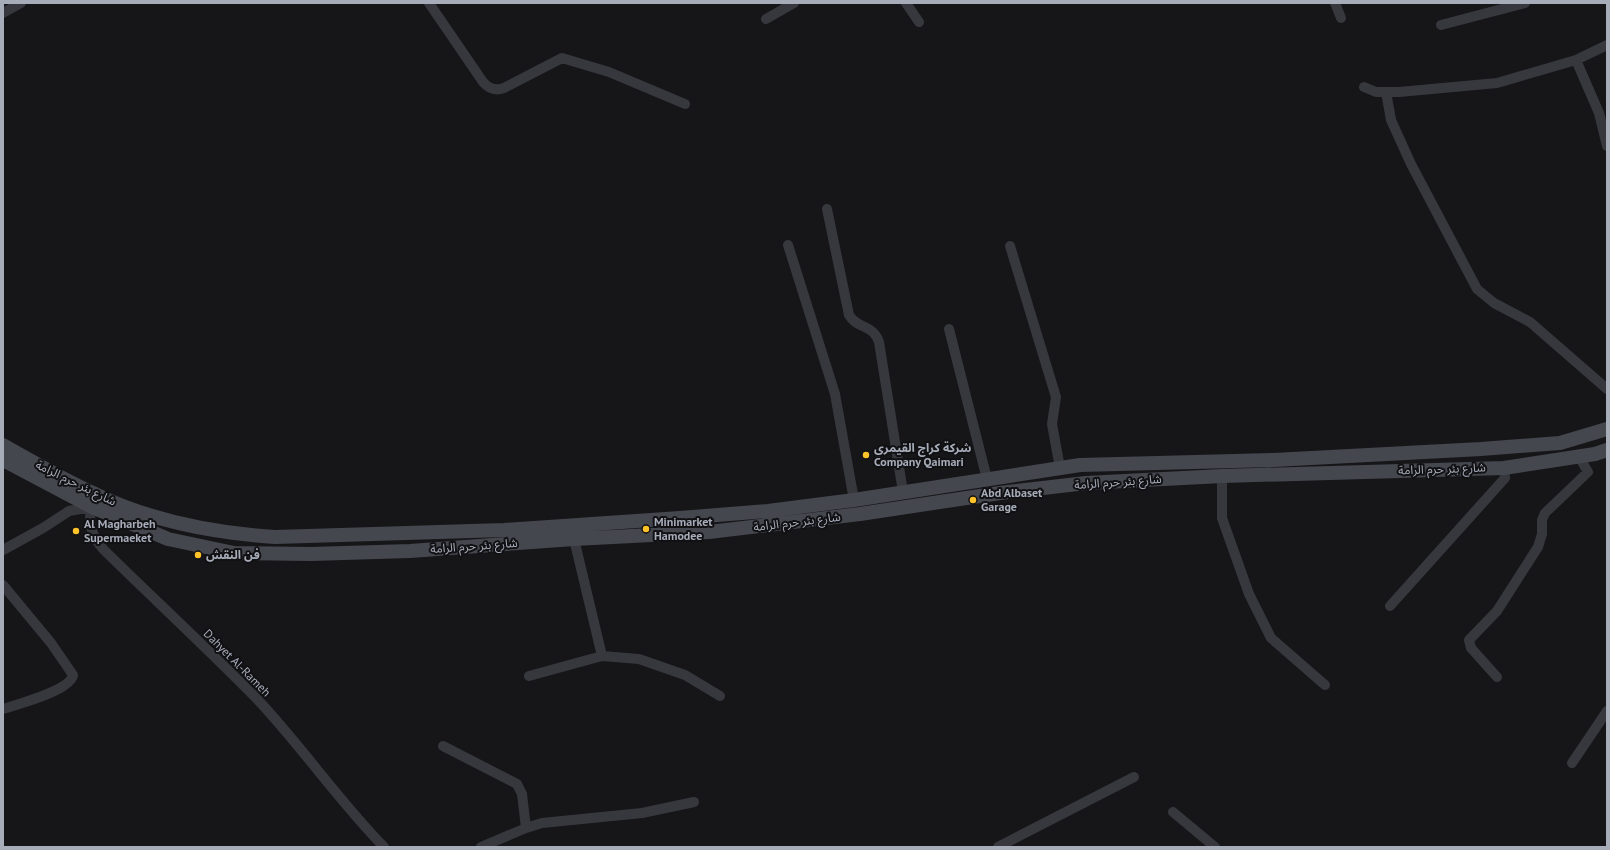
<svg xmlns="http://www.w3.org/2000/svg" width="1610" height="850" font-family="'PT Sans','Noto Sans Arabic',sans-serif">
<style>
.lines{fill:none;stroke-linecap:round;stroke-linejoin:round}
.street{stroke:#37383e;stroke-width:10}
.secondary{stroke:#45474e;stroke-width:14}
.poi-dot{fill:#fec329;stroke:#111114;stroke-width:1.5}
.labels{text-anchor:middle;stroke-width:4;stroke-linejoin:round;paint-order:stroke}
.poi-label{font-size:12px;font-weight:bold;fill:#a7acb9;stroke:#111114;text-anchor:start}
.street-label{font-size:12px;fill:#a7acb9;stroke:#111114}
</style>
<rect width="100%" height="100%" fill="#161619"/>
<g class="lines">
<path class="street" d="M429,3L483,82C489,89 496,91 504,88L562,58L609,72L685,104
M906,3L919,22
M1335,3L1341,18
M3,13L21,3
M766,19L794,3
M1441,25L1525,3
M1576,60L1599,113L1607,146
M1364,87L1376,92H1399L1497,83L1576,60L1607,45
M1386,92L1391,120L1411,164L1477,289L1494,303L1530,322L1607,389
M827,209L849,315C857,329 873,324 879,342L903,492
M788,245L835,394L854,500
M1010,246L1056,397L1052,424L1060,468
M949,329L987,479
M1222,476V518L1249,594L1271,638L1325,685
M93,500C87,520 90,535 104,550C155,600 208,649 258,700C302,747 339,801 384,847
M574,539L602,656
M3,550L43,528L69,511L91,507
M3,585L51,643L73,675C70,691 18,704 3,709
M1390,606L1505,478L1504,468
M529,676L602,656L639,659L685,675L720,696
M1497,677L1471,648L1469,640L1497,611L1538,547L1542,534V520L1545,513L1588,472L1578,455
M443,746L517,784L522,794L526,828
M1572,763L1607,711
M1173,812L1215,847
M481,847L526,828L542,823L642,813L694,802
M998,847L1134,777"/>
<path class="secondary" d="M3,445C33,462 64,480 95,494C151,521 214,533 275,537L504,530L680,518L768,511L854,500L1080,465L1274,460L1481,449L1560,443L1607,429
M3,460L92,507L168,539L234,553L311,554L410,551L574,539L709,532L860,514L1000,493L1086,483L1222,476L1504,468L1595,454L1607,450"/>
</g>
<g class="poi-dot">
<circle cx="866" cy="455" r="4"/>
<circle cx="973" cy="500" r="4"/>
<circle cx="646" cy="529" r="4"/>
<circle cx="76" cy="531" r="4"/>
<circle cx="198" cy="555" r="4"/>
</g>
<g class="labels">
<g class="poi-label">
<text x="874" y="452">شركة كراج القيمري<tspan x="874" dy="14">Company Qaimari</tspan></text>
<text x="981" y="497">Abd Albaset<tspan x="981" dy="14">Garage</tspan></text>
<text x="654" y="526">Minimarket<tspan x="654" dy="14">Hamodee</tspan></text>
<text x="84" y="528">Al Magharbeh<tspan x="84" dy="14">Supermaeket</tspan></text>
<text x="206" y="559">فن النقش</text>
</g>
<g class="street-label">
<text transform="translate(1442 469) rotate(-2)" y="4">شارع بئر حرم الرامة</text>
<text transform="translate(1118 482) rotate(-4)" y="4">شارع بئر حرم الرامة</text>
<text transform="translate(76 483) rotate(26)" y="4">شارع بئر حرم الرامة</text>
<text transform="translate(797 522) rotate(-7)" y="4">شارع بئر حرم الرامة</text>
<text transform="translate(474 546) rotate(-4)" y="4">شارع بئر حرم الرامة</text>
<text transform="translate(237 663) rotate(45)" y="4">Dahyet Al-Rameh</text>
</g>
</g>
<rect width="1610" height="850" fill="none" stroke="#a7acb9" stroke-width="8"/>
</svg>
